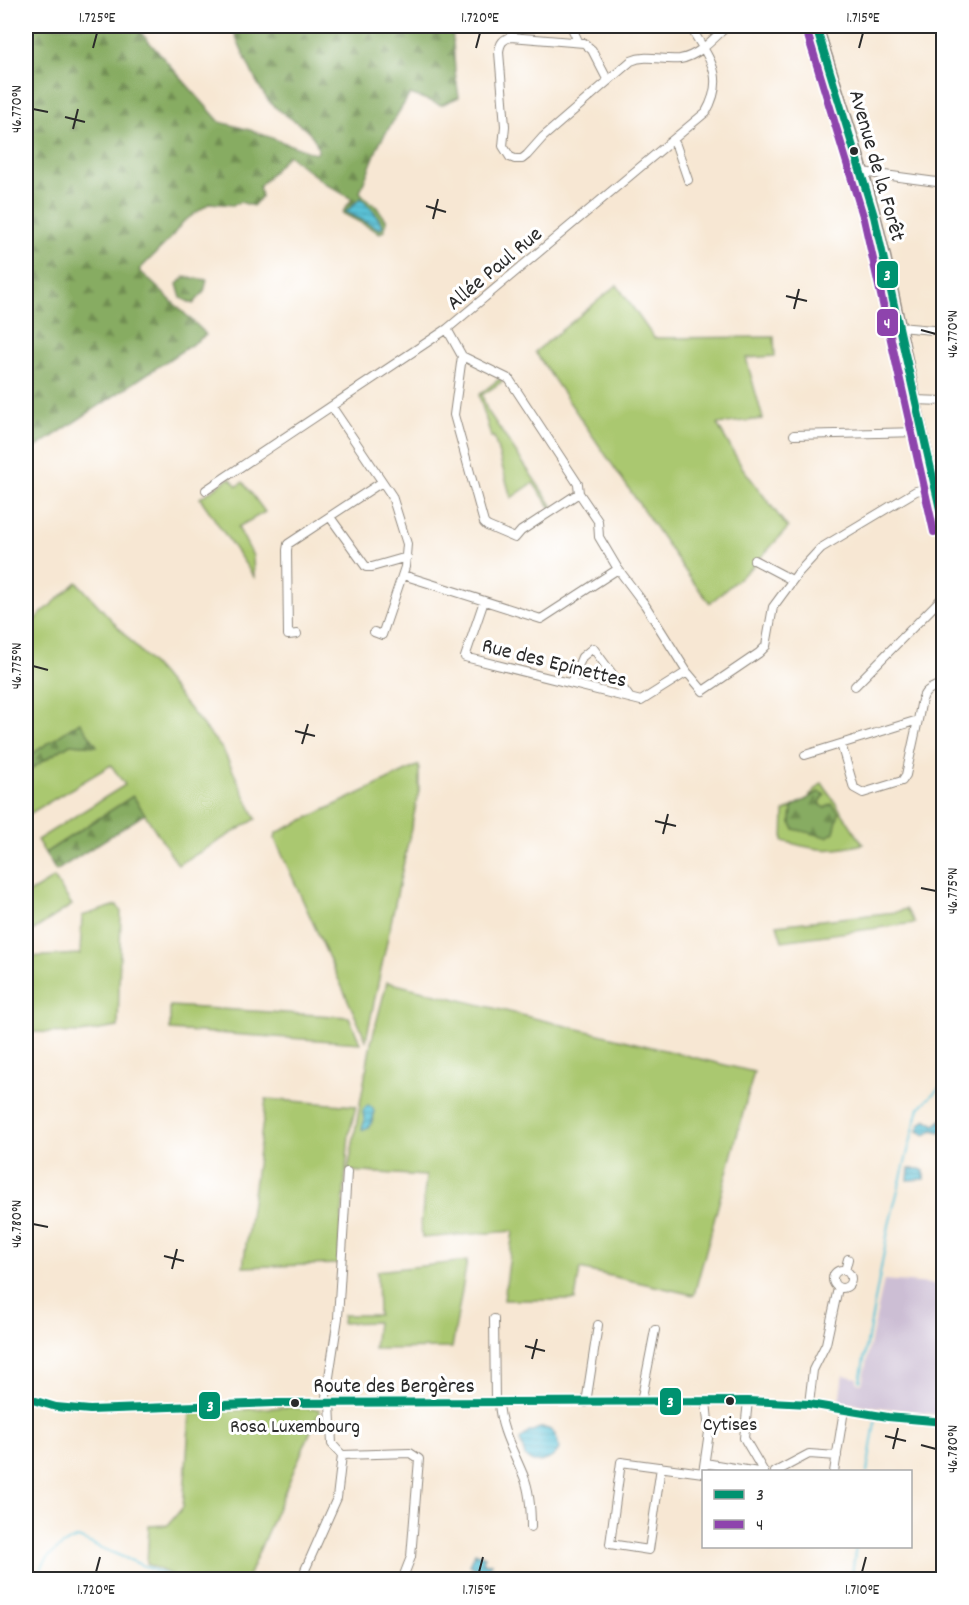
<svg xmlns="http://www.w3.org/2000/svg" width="969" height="1605" font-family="Dekko,sans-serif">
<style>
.industrial{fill:#ccbed4}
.grass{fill:#aac870;stroke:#6a7a4e;stroke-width:1.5}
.forest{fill:url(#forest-firs);stroke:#596c46;stroke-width:1.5}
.water{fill:url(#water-rules);stroke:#427681;stroke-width:1.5}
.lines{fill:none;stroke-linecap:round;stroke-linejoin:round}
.stream{stroke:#5ac2d7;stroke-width:2}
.minor-casing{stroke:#91897f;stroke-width:10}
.primary-casing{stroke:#91897f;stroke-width:15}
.minor{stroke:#fff;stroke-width:8}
.primary{stroke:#fff;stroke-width:12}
.bus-1-casing{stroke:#fff;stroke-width:12}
.bus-2-casing{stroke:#fff;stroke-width:12}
.bus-1{stroke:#009270;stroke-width:8}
.bus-2{stroke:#8e44ad;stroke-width:8}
.ticks{fill:none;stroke:#2b2b2b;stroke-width:2}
.bus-dot{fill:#2b2b2b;stroke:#fff;stroke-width:2}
.labels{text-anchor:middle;stroke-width:6;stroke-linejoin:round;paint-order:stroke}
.bus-label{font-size:20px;fill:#2b2b2b;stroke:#fff}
.street-label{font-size:22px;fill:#2b2b2b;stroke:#fff}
.line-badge{stroke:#fff;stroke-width:2}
.badge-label{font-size:16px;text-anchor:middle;font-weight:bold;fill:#fff}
.neatline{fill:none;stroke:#2b2b2b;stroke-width:2}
.ticks-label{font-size:15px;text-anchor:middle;fill:#2b2b2b}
</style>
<defs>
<pattern id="forest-firs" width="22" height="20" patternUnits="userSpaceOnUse" patternTransform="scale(1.5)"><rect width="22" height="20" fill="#87ac62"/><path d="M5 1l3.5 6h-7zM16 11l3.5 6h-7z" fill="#6f8c51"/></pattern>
<pattern id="water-rules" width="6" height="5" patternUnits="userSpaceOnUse" patternTransform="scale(1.5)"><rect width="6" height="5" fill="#5ac2d7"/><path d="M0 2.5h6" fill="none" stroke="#4b9eaf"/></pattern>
</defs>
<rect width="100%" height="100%" fill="#fff"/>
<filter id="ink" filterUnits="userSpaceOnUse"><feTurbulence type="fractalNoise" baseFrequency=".0167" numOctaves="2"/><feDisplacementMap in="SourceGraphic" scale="12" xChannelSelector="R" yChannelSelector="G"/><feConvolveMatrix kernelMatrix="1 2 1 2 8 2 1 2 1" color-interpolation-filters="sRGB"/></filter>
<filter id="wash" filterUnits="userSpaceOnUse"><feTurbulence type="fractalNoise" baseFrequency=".008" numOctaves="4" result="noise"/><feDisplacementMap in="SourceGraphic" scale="24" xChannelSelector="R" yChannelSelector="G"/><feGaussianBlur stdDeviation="1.35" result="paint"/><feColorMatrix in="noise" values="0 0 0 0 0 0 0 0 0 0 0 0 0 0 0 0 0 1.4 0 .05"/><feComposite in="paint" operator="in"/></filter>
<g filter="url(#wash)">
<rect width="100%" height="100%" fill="#f7e7d3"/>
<path class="industrial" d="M884,1280L943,1285L944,1393L940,1415L839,1402L843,1375L857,1378V1383L862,1384Z"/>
<path class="grass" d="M617,285L654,338L774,337L775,356L746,358L763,419L717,424L742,467L788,528L752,567L710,603L690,578L535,352Z
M499,379L503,381L482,395L487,410L553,507L551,508L533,483L511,498L494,437H491L479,395Z
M230,478L237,486L243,482L265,512L238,527L253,556L254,577L200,498Z
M77,582L161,674L223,750L256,819L178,865L133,796L45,853L37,840L125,785L111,765L26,816V772L70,744L96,746L80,722L26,758V627Z
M419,765V791L366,1040L275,839L276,833Z
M822,783L863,844C829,853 816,850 783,841L784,812L792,807L791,824L794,829L828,806L825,808L822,806L820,802L824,795L819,792L809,796Z
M54,878L72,905L26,935V895Z
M117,905L121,912L118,1027L80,1033L26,1032V957L80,954L82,916Z
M906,909L915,923L782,941L777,925L896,912Z
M387,982L754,1072L694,1295L580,1269L575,1300H504L513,1231L422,1238L421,1225L426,1176L348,1171L371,1043Z
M170,1006L349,1017L360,1043L170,1030Z
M266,1099L356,1106L349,1134L338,1264L243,1267Z
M467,1261L452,1348L374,1349L377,1322L342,1323L343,1315H378L377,1271Z
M285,1407L319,1409V1412L247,1579H181L147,1564L149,1526L168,1525L183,1507L190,1413Z"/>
<path class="forest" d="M26,26H135L220,122L250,130L315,154L318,152C319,131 288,119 275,107C258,94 241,46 231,26H452L455,71L459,97L441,105L410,94L379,144L360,192L368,201L376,206L387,221L384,231L380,233L342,213L352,199L326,184L288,155L259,187L261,197L253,206L240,202L233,205L210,203L183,222L169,240L139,270L203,331L206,335L26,454Z
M185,277L207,280L204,292L193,304L181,298L177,284Z
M80,722L97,746L70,744L26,772V758Z
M819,792L825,795L820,802L822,806L825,808L832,804L839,813L834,832L827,837L794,829L791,824L792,807Z
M133,796L145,814L56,871L45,853Z"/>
<path class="water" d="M361,198L374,212L383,226L380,229L346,212Z
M368,1105L373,1108C376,1117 371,1128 362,1130C362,1128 363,1125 364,1123C365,1114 359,1111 368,1105Z
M926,1119L935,1125L943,1119V1133L933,1130L926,1135L918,1131L920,1125Z
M909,1169H920L924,1171V1179L908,1180Z
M540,1428C553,1427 558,1437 559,1449C554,1459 543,1463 533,1462L525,1456L520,1440L528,1433Z
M475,1552L485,1557L483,1561L486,1564L492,1563L485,1575L470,1565Z"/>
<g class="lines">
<path class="stream" d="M860,1381L889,1225L919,1108L944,1083
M867,1472L875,1422
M38,1580C40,1575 41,1570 43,1565C48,1554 67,1541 78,1538L177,1580
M851,1580L856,1546"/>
</g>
</g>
<g filter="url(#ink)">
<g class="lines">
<defs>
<path id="minor" d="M571,26L578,41
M608,81L592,50L584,43L511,37C503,39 500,43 499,52L505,126L503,146L510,157L515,159H522L527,155L543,137L631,61C647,54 663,61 680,59C699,56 714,38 727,26
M673,140L676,145L688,180
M862,172L944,183
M899,327L944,331
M447,329L462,356L509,379L578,484L579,493L598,521L599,537L618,569L645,605L687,672L703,691L759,653L766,646L773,607L798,573L821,548L916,491L933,487
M462,356L454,415L484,523L487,526L515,538L521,531L579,493
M914,400L944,401
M332,407L392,496L407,544L405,567L382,635L374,632
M794,435L920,432
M206,490L447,329L706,112C727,75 708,58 690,26
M330,517L366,567H372L407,557
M754,560L792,580
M403,575L541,619L618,569
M484,601L465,657L641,701L687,672
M297,634L288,635L287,550L288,544L382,482
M571,683L582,657L593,648L630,698
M855,686L944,596
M841,744L854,788L863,793L902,781L906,775L918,720
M805,755L918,720C923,697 919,691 944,683
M833 1279a9 9 0 1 1 18 0a9 9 0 1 1-18 0Z
M845,1271L848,1259
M494,1319L495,1401
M26,1398L56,1407L90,1410L273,1403L748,1401L809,1404L888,1417L944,1422
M748,1401L744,1438L764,1472
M499,1402C500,1429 514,1452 524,1477C530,1492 531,1511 531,1527
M641,1402L655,1330
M325,1403L338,1318L347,1172
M330,1403L332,1444L342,1455
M586,1403L598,1325
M809,1404L813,1370L826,1344L838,1288
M342,1455L410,1453L419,1459L411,1557L402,1580
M705,1463L758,1472
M661,1467L649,1550L610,1544L621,1462L703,1473L709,1432L706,1401
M775,1472L809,1454L837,1456
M834,1472L844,1410
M308,1580L305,1570L337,1498L342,1455"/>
<path id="primary" d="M816,26C838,98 864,170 881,244C903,339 919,435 944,529"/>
</defs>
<use href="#minor" class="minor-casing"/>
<use href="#primary" class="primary-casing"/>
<use href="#minor" class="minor"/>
<use href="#primary" class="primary"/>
<defs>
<path id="bus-1" d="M816,26L874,216L944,527
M26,1398L56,1407L90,1410L273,1403L748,1401L809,1404L888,1417L944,1422"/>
<path id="bus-2" d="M806,29L864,219L934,532"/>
</defs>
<use href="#bus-1" class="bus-1-casing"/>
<use href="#bus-2" class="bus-2-casing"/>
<use href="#bus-1" class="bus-1"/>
<use href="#bus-2" class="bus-2"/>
</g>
</g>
<path class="ticks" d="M93,48L97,33M476,48L480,33M859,48L863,33M33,109L48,112M65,117L85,122M73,129L78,109M426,206L446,212M433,219L438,199M786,296L807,301M794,309L799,289M921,330L936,334M33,666L48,670M295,731L315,736M302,744L308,724M655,821L676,826M663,834L668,814M921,888L936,891M33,1224L48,1227M164,1256L184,1261M172,1269L177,1249M525,1346L545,1351M532,1359L537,1339M885,1436L906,1441M921,1445L936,1449M893,1449L898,1428M96,1572L100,1557M479,1572L483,1557M862,1572L866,1557"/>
<g class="bus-dot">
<circle cx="854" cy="151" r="5"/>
<circle cx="730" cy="1401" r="5"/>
<circle cx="295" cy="1403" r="5"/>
</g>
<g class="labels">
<g class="bus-label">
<text x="730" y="1430">Cytises</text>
<text x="295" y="1432">Rosa Luxembourg</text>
</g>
<g class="street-label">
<text transform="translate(879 165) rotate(74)" y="8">Avenue de la Forêt</text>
<text transform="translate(493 267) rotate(-40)" y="8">Allée Paul Rue</text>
<text transform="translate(555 661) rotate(14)" y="8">Rue des Epinettes</text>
<text x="394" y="1392">Route des Bergères</text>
</g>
</g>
<g class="line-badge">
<rect x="876" y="260" width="23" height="29" rx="6" fill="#009270"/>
<rect x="876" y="308" width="23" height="29" rx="6" fill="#8e44ad"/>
<rect x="659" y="1387" width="23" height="29" rx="6" fill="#009270"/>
<rect x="198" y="1391" width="23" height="29" rx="6" fill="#009270"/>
</g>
<g class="badge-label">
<text x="887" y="280">3</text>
<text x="887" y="328">4</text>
<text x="670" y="1407">3</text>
<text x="210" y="1411">3</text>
</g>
<rect width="969" height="1605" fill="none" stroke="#fff" stroke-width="66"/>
<rect x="702" y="1470" width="210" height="78" fill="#ffffff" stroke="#aaaaaa" stroke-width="1.5"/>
<rect x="714" y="1490" width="30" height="9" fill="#009270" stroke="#aaaaaa" stroke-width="1.5"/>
<text x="756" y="1500" font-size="18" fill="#2b2b2b">3</text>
<rect x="714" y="1520" width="30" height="9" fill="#8e44ad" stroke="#aaaaaa" stroke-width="1.5"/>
<text x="756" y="1530" font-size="18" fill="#2b2b2b">4</text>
<rect x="33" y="33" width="903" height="1539" class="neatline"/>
<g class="ticks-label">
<text x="97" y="22">1.725°E</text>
<text x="480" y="22">1.720°E</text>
<text x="863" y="22">1.715°E</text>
<text transform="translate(16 109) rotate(-90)" y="5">46.770°N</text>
<text transform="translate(952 334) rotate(-90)" y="5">46.770°N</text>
<text transform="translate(16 666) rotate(-90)" y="5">46.775°N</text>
<text transform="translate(952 891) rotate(-90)" y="5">46.775°N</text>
<text transform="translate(16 1224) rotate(-90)" y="5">46.780°N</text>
<text transform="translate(952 1449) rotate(-90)" y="5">46.780°N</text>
<text x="96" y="1594">1.720°E</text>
<text x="479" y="1594">1.715°E</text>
<text x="862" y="1594">1.710°E</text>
</g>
</svg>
